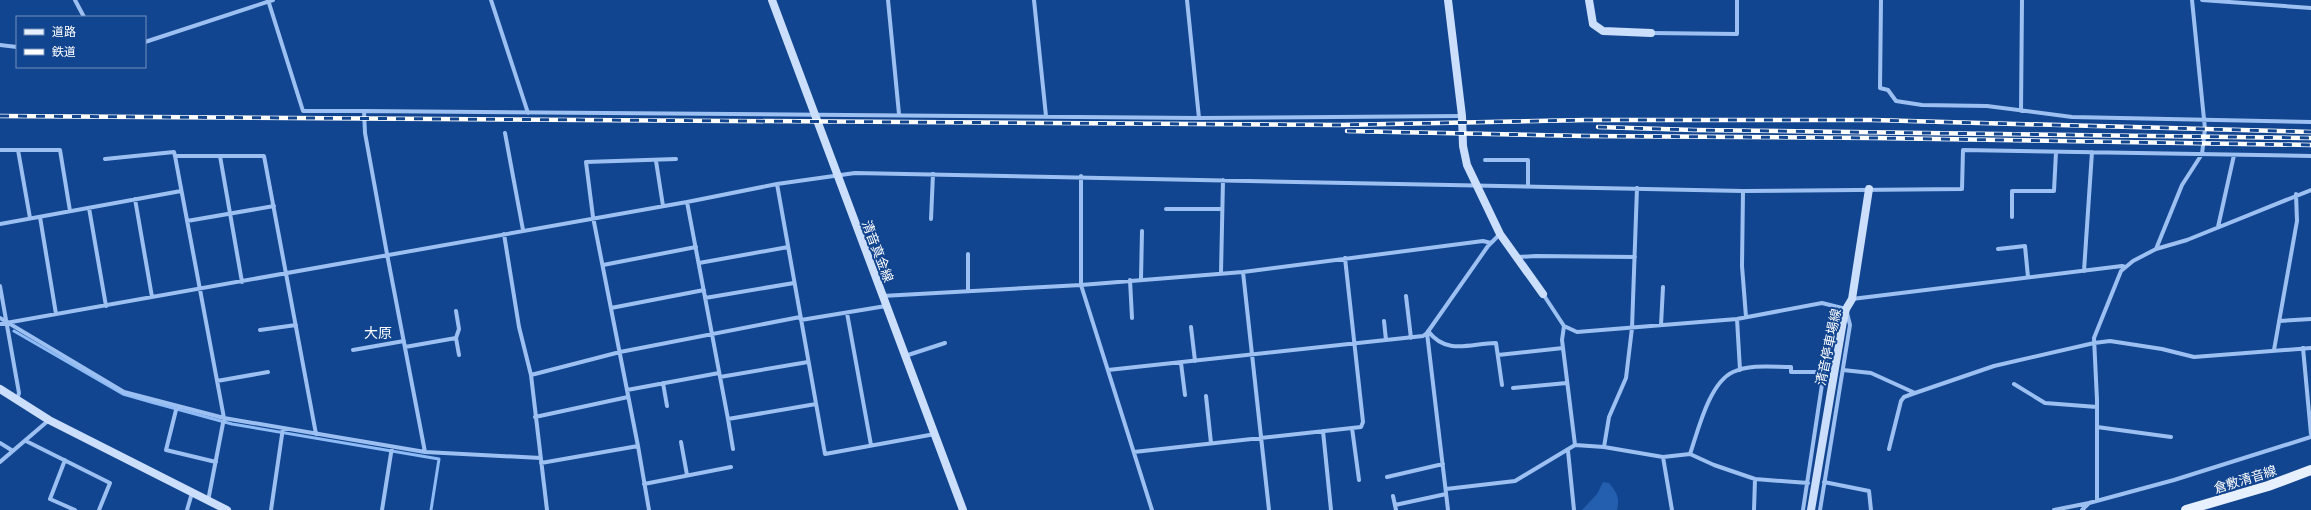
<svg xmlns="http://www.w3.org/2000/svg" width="2311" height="510" font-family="'Roboto Condensed','Noto Sans JP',sans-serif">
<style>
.green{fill:#245eaf}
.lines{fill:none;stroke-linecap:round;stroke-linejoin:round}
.stream{stroke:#8ebbf5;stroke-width:3}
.street{stroke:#9dc0f2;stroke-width:4}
.secondary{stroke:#cbdffc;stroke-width:8}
.primary{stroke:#e7f0ff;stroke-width:10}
.rail-casing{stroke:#fff;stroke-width:4.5}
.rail{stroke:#124590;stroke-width:3;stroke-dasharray:9;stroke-linecap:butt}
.labels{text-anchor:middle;stroke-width:4;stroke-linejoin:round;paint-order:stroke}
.street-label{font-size:13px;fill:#fff;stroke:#124590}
.neighbourhood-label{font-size:14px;fill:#fff;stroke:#124590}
</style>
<rect width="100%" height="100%" fill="#124590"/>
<path class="green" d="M1603,482L1609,483C1617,493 1620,498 1617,510H1582L1597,494Z"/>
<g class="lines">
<path class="stream" d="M14,331L123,394L151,402L232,424L439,459L431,510"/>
<path class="street" d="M75,0L84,17
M268,0L303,111H364L365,133L387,254L425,452
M491,0L528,113
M888,0L899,114
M1034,0L1046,116
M1187,0L1199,118
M1881,0L1880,88L1888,90L1896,101L1922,105L1987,106L2072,117L2311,122
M2202,0L2311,8
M1651,33L1737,34V0
M145,42L273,0
M0,45L17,47
M364,111L1199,118L1462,116
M2021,111L2022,0
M505,133L523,230
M0,150H60L70,211
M18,150L30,218
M220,156L242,282
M105,159L174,152L175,156
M1485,160H1528V186
M656,161L663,206
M1081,176V285L1152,510
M777,184L825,454L935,434
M1743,191L1742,266L1746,317
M135,199L152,297
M687,202L728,419L816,404
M89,208L106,306
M1166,209H1222
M40,217L56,314
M2012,217V191H2054L2056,152
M931,219L933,174
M187,221L274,206
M0,224L181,191
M2218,227L2234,155
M504,234L519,327L531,375L547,510
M1998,249L2025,246L2028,277
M2156,249L2187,240L2311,190
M968,254V290
M1517,257L1536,256L1635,257
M699,263L788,247
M603,265L696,247
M2084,271L2092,152
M1221,272L1223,180
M1243,272L1269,510
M1141,279L1142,231
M1130,280L1132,318
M0,286L19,393L17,400
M1543,294L1564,326L1577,332L1737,319L1822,303L1846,309
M882,296L1081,285L1243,272L1483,241L1491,243
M1406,296L1411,338
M705,298L794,283
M1852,299L2122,266L2125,267
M611,308L704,290
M847,313L871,445
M0,318L124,392L224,418L425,452L541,458
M1737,319L1740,370
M801,320L886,306
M1384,321L1386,340
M2279,321L2311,319
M0,324L687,202L777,184L855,173L1743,191L1962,189L1963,150L2311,156
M1661,325L1663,287
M1564,326L1562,340L1575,445L1604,447L1663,457L1672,510
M1191,327L1195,361
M260,330L296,325
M1428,331C1447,356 1471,343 1496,343L1502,385
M1427,333L1448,510
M456,338L459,329L456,311
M405,347L456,338L459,355
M2303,348L2311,434
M353,350L404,341
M2274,350L2297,221L2296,194
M1498,355L1563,348
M905,356L945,343
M1181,363L1185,395
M1108,370L1423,336L1427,333L1488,246L1500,234
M1843,370L1871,373L1915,393L1994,366L2094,343L2110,341L2162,349L2194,357L2311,348
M531,375L620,352L800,317
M720,377L808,362
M217,381L268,372
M663,383L667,406
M2014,384L2045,403L2097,407
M1513,388L1567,383
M627,390L719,373
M1206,396L1211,443
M177,406L166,450L216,462
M535,417L628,397
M728,419L733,449
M2097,427L2171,437
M1352,428L1359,480
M1323,431L1331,510
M26,441L110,483L99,510
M681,442L687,475
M0,443L13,451
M638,446L649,510
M1604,447L1609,417L1626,378L1632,328L1637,188
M1889,449L1901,401L1904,397L1915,393
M1568,451L1574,510
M1134,452L1361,427L1363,422L1345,258
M1690,454L1714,465L1755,479L1808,483
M1663,457L1690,454C1698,431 1709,383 1733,372C1751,364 1772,367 1791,367V372H1824
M65,460L50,499L75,510
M0,462L49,420
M541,463L638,446L593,217L586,162L676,159
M1387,477L1443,464
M1824,482L1869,491L1871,510
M644,484L731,467
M1446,489L1515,481L1575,445
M1393,496L1396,510
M208,501L224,418L175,156H264L316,434
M2097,501V400L2094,338L2121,271L2133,261L2156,249L2182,185L2202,154L2205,129L2192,0
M1395,505L1446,494
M187,510L192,493
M271,510L283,428
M382,510L392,447
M1754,510L1755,479
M1803,510L1831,325L1843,312
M1820,510L1850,325L1847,313
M2054,510L2089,503
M2082,510L2089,503L2174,480L2311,437"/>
<path class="secondary" d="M772,0L963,510
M1448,0L1462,116L1463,146L1467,165L1500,234L1543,294
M1589,0L1593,24L1603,31L1651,33
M0,389L49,420L227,510
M1811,510L1843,321L1846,309L1852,299L1869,189"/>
<path class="primary" d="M2186,510L2268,486L2311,470"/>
<defs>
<path id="rail" d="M0,116L1339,125L1586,120H1873L2311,132
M1598,127L1694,130L2311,138
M1347,131L1585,136L1874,138L2311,145"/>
</defs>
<use href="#rail" class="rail-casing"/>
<use href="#rail" class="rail"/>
</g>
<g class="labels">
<g class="street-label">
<text transform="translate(878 251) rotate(69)" y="5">清音真金線</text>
<text transform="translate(1828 347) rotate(-78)" y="5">清音停車場線</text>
<text transform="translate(2245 479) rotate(-17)" y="5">倉敷清音線</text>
</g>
<g class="neighbourhood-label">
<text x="378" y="338">大原</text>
</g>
</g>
<rect x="16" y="16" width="130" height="52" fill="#124590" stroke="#718fbc"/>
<rect x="24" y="29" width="20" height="6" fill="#e7f0ff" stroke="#718fbc"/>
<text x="52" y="36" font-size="12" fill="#ffffff">道路</text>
<rect x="24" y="49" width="20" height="6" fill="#ffffff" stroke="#718fbc"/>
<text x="52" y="56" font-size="12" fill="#ffffff">鉄道</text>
</svg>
